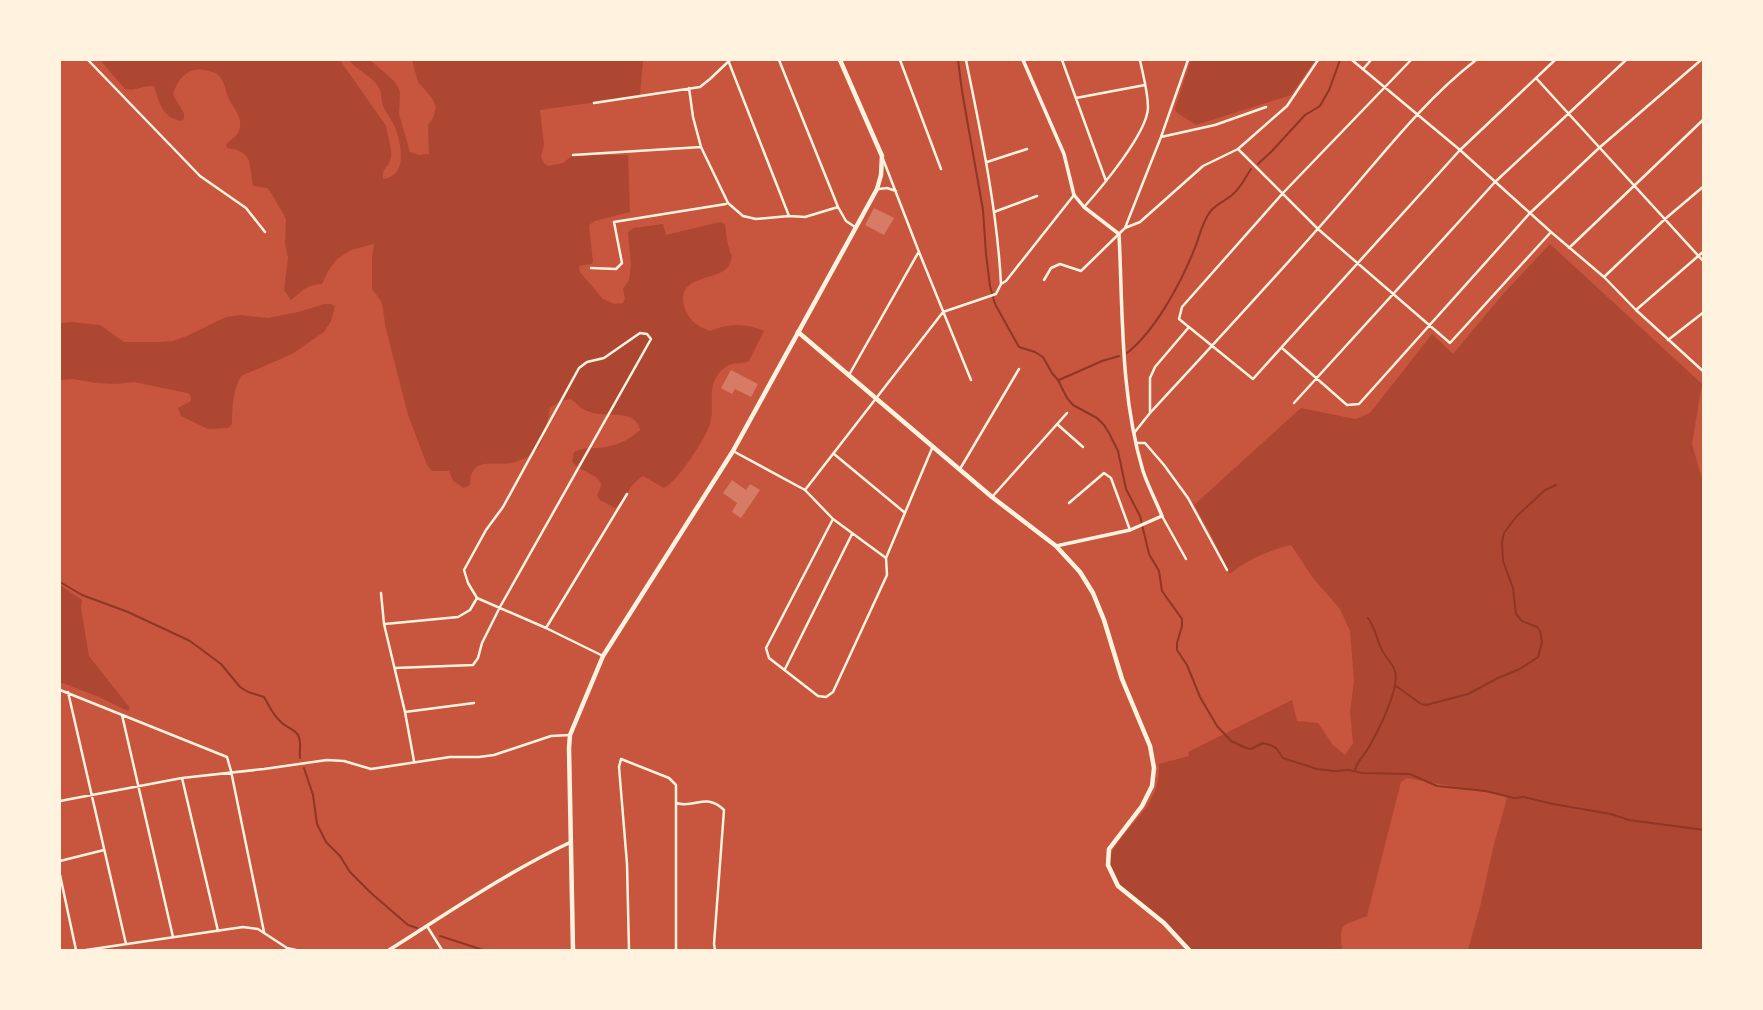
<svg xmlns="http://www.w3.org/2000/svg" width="1763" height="1010" font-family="Literata,serif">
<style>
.green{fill:#ae4732}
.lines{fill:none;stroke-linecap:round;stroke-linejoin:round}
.stream{stroke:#8f3625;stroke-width:2}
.building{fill:#d67c66}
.minor{stroke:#fff3e0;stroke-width:2.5}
.tertiary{stroke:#fff3e0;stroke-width:3.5}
.secondary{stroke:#fff3e0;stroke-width:4.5}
.primary{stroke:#fff3e0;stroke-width:4.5}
</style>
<rect width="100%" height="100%" fill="#c8553d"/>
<path class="green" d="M100,60H340L386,126C388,136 392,148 391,157C389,168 381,168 383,179C407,177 402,146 396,130C393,121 387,114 383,106C381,101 382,95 380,90C375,77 357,71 349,60H370L394,81L398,87L400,93L399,114L410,152L419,155L429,154L428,129V125L433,118L436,107L432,98L418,82L412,60H643L640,96L540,110L544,145L541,157L544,163L548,166L563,163L573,155H628L630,212L595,221L589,225L593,262L591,264L579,266L580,272L603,299L614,304L623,303L625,299L623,289L629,280L631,265L628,232L634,228L663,224L666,235L720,222L725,224C726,233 727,243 730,252C730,253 732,254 732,256C732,257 729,266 728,267C717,281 676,275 684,306C688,320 697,326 710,331C728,323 746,323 764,331L749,361C737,366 732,359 720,372C707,387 714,404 711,420C708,436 678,481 664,488L643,476C630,483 626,499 615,508L600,500L597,496C598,494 601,486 601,484C598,473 578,472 572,461L574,452C582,448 588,448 597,448C614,447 628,441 640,430C636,408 605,418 590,412C582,410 577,404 571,399L561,401L550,408C548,418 545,436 540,445C535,454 521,461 512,463C493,466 470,456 470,485L464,488L453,481L449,471H432L427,465L408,415L385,325L383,308L381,301L372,289V257L374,244L351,250L337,259L328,271L322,284C305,285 303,291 291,300L284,290L288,258L285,244L286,220L284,215L268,188L253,186C249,163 253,151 227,148L226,144C232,139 239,135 240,127C242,115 232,107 228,97C225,90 225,82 219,76C216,72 209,71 204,70C187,67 177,80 173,95L184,113V119L181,121C161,116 160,104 154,86C144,85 135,91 125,89Z
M1191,60H1315L1291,95L1196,125L1176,112L1175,108Z
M1550,244L1702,384L1692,444L1704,486L1703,950H1468L1481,903L1493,848L1507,798L1505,796L1407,778L1401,782L1371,900L1367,916C1342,927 1339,920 1342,950H1191L1167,927L1123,890L1110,869V856L1113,850C1132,819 1161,804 1159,764L1189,756L1188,752L1292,700L1297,721L1318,723L1333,745L1345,755L1353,743L1350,712L1354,681L1350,631L1340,609L1313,578L1291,545C1270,550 1246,560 1230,574L1209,531L1194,505L1301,408L1355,419L1370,413L1432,334L1453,354L1503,294Z
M325,304H331L335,306L331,321L324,332L292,354L241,376C233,390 232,408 232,424L228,428L208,429L181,416L178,408L191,401L190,394L187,393L134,382L116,384L96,383L73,379L60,380V323L71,322L100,325L124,342H159L173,341L189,335L226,317L241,315L268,318L298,312Z
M60,585L82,600L81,608L89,656L130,708L128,711L99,697L60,682Z"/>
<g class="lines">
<path class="stream" d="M958,60L962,91L983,210L986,254L990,286L995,304L1019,347L1035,352L1043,357L1052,373L1058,380L1067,398L1073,405L1097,418L1104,425L1109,433L1118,451L1126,489L1140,516L1149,554L1159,571L1162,591L1182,619V626L1177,643V650L1187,665L1200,697L1217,726L1231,741L1246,748L1251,749L1263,743L1270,745L1276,748L1283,758L1317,769L1333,771L1349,770L1362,773L1410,774L1437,786L1486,791L1514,798L1524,797L1553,804L1611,814L1629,820L1704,830
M1258,164L1272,151L1305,115L1320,106L1329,90L1340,60
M1127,353C1155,331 1181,283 1194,250C1199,239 1201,226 1208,215C1213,205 1224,202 1232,195C1241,188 1245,178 1251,169
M1059,380L1102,361L1119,356
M60,582L82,595L128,612L190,641L221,664L240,687L248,692L264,697C269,705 272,714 280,721C285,727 294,729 298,735C302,742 299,751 300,758
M1395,686L1399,688L1421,704L1426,705L1468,694L1498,678L1520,669L1538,657L1542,642L1540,631L1537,627L1522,621L1516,614L1513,588L1503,561L1502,542L1504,533L1516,517L1545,490L1556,485
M304,768L313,795L317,824L326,842L340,856L350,872L371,893L408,925L417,928
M1355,770C1357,761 1364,756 1369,747C1378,731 1400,689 1395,671C1392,662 1384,656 1381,648C1376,638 1375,627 1368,618
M440,936L483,950"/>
</g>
<path class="building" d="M874,208L894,218L884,235L865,225Z
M731,370L758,384L751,397L735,389L732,394L721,388Z
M732,480L746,490L750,484L760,490L741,518L732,512L737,503L723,493Z"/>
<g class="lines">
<path class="minor" d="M88,60L200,176L246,208L265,232
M728,60L789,216
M779,60L838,207L846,221L855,227
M900,60L941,169
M966,60C981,134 997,208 1001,284
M1062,60L1106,181
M1352,60L1460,150L1551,232L1604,277L1636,310L1704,372
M1411,60L1283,193L1182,307L1179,319L1253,379L1460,150L1555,60
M1364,68L1371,60
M1536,78L1704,262
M689,88L693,117L701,147L728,203L743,216L756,219L789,216L805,217L838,207
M1076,98L1145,85
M594,103L700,87L710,79L730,60
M1161,137L1215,125L1266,107
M1238,149L1318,229L1450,343L1551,232
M573,155L701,147
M883,159L919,252L971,380
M987,162L1027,149
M879,189L887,188L896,191
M1084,207C1102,187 1147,133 1148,108C1148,92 1143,75 1140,60
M994,212L1037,196
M1125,228L1140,222L1203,166L1238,149L1287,106L1318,60
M1569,248L1704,119
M591,268L616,269L622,263L614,222L726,204
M1604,277L1665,219L1704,186
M1044,280L1051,268L1060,264L1081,271L1125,228L1161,137L1188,60
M1636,310L1704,251
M1668,340L1704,312
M1282,348L1347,405L1359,404L1530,213L1599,148L1701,60
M849,375L918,253
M1294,403L1495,182L1626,60
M1150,412V378L1155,367L1189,327
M1057,424L1083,447
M1134,433L1150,413C1213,345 1276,277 1337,207C1381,157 1423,101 1476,60
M1136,443H1145L1164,465L1188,498L1227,570
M733,451L805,490L833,519L886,558
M834,454L904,512
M960,469L1019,369
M805,490L943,312L996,294L1001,284L1006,281L1074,195
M992,497L1067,413
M1069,503L1104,473L1111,478L1130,530
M1162,516L1186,559
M833,519L766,648L769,658L818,696L826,697L833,692L887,575L886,558L933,446
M381,593L384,624L405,712L414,761
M477,598L546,628L601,655
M385,624L458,617L470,610L477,598
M546,628L627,494
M395,668L473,665L478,658L482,643L500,607L651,339L647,334L640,333L604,358L587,362L579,368L503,507L486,530L464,570L468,583L477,598
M785,669L852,534
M60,690L227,757L231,771L264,932
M68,692L126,944
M405,712L474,703
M122,715L173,937
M182,778L218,931
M60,801L182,778L264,769L327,760L344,761L371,769L450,757H479L494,755L551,736L570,735
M676,803V950
M60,861L104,850
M60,875L76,950
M427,926L442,950
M86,950L243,927L258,929L287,948L296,950
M629,950L627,864L619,767L621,759L669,778L676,785V803C695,809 706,792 724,810L714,944L715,950"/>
<path class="tertiary" d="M1023,60L1064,154L1074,195L1084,207L1119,234C1123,313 1120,394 1143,471C1148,486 1156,501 1162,516L1130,530L1056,546
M389,950C448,913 507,872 571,842"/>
<path class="secondary" d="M798,332L992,497L1056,546L1080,572L1093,593L1104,620L1122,679L1150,746L1154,768L1152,786L1142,806L1109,849L1108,865L1118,886L1164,923L1189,950"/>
<path class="primary" d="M573,950L569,748L570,735L603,656L733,451L877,189L881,175L882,156L840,60"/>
</g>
<rect width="1763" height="1010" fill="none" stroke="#fff3e0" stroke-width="122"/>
</svg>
